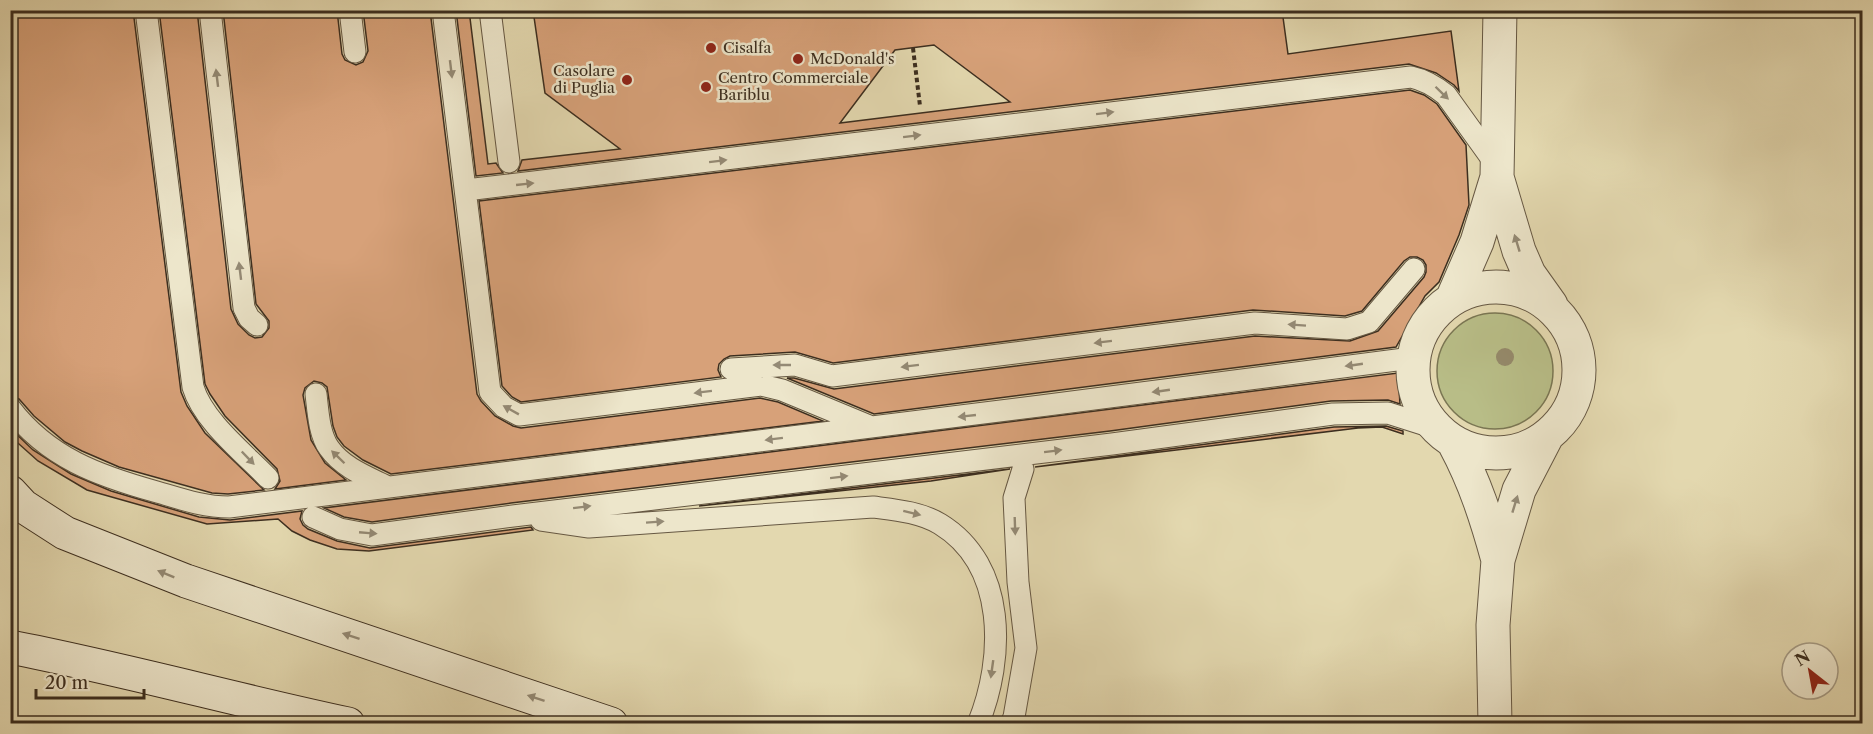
<svg xmlns="http://www.w3.org/2000/svg" width="1873" height="734" font-family="'Libre Caslon Text',serif">
<style>
.green{fill:#b8bd87;stroke:#7a7653;stroke-width:1.5}
.building{fill:#d7a179;stroke:#3c2e1f;stroke-width:1.5;fill-rule:evenodd}
.lines{fill:none;stroke-linecap:round;stroke-linejoin:round}
.lane-casing{stroke:#665843;stroke-width:23}
.street-casing{stroke:#665843;stroke-width:35}
.secondary-casing{stroke:#3c2e1f;stroke-width:35}
.path{stroke:#3c2e1f;stroke-width:4;stroke-dasharray:4.5 3;stroke-linecap:butt}
.lane{stroke:#ede6cb;stroke-width:21}
.street{stroke:#ede6cb;stroke-width:33}
.secondary{stroke:#ede6cb;stroke-width:33}
.tree{fill:#958a6b}
.oneway{fill:#948a75}
.poi-dot{fill:#8f2418;stroke:#ede6cb;stroke-width:2}
.labels{text-anchor:middle;stroke-width:5;stroke-linejoin:round;paint-order:stroke}
.poi-label{font-size:15px;fill:#3c2e1f;stroke:#ede6cb;text-anchor:start}
</style>
<rect width="100%" height="100%" fill="#e3d8af"/>
<filter id="stains"><feTurbulence type="fractalNoise" baseFrequency=".00333" numOctaves="4"/><feColorMatrix values="0 0 0 0 .2 0 0 0 0 .09 0 0 0 0 .02 0 0 0 .5 -.17"/></filter>
<radialGradient id="worn" r=".72"><stop offset=".6" stop-color="#630" stop-opacity="0"/><stop offset="1" stop-color="#630" stop-opacity=".3"/></radialGradient>
<path class="green" d="M1437 371a58 58 0 1 1 116 0a58 58 0 1 1-116 0Z"/>
<path class="building" d="M10,10H133L181,392L187,406L205,433L264,490L228,494L212,493L119,467L82,451L65,442L34,416L19,399L10,396Z
M159,10H197L231,309L238,324L249,335L255,338L262,337L269,328V321L256,304L223,10H337L342,54L345,60L356,65L363,62L368,51L363,10H430L477,394L481,401L495,416L513,426L521,428L760,398L778,402L823,421L391,474L363,460L344,446L337,437L333,426L327,387L322,383L314,381L305,388L303,395L311,440L325,463L346,480L275,489L280,481L277,469L225,416L210,394L205,384Z
M456,10H469L488,164L496,163L503,173L476,176Z
M533,10H1282L1288,54L1451,31L1459,91L1454,85L1436,73L1409,64L518,171L522,160L620,149L545,93ZM934,45L1010,102L840,123L895,50Z
M1410,90L1424,95L1437,104L1466,145L1469,205L1459,235L1439,282L1425,296L1396,347L874,414L787,378H794L834,389L1255,336L1350,341L1378,331L1424,277L1426,272V265L1423,260L1417,257H1410L1404,261L1362,311L1345,316L1253,310L833,363L795,352L730,356L724,359L719,364L718,370L721,377L521,402L512,397L502,386L479,201Z
M1398,373L1400,404L1388,400L1331,401L1110,431L511,503L372,522L344,517L324,508Z
M1386,426L1403,431V434L1382,427L1358,428L1035,467L1334,427Z
M10,428L33,450L71,474L111,491L199,517L230,520L302,511L300,519L303,525L308,529L337,541L370,548L531,527L533,530L369,551L337,549L310,540L292,531L278,519L207,524L87,490L38,461L10,436Z
M1010,469L931,481L699,506Z"/>
<g class="lines">
<defs>
<path id="lane" d="M146,10L193,387C203,421 244,453 268,478
M210,10L244,308L249,318L257,325
M350,10L355,52
M443,10L490,392L504,407L519,415L761,385L782,390L869,426
M490,10L509,162
M466,190L1411,77C1425,80 1435,86 1446,95L1497,166
M731,369L795,365L832,376L1255,323L1347,329L1369,322L1414,269
M316,394C318,411 319,434 329,448C343,468 368,477 388,487
M10,408C48,458 99,476 157,492C181,499 204,507 229,507C624,458 1018,410 1412,358
M313,517L340,529L372,535L513,516L1112,444L1333,414L1388,413L1432,427
M541,520L589,527L873,507C896,510 920,512 940,524C1007,565 1005,658 978,724
M1011,724L1014,717L1026,648L1018,582L1014,498L1023,469"/>
<path id="street" d="M1497,177L1519,251L1529,274L1551,305
M1413 370a83 83 0 1 1 166 0a83 83 0 1 1-166 0Z
M1453,297L1477,242L1497,177L1500,10
M1455,445C1475,482 1487,520 1498,560
M1495,724L1493,625L1498,560L1519,490L1547,436"/>
<path id="secondary" d="M10,492L23,506L65,533L186,581L611,724
M10,647C124,669 235,700 348,724"/>
</defs>
<use href="#lane" class="lane-casing"/>
<use href="#street" class="street-casing"/>
<use href="#secondary" class="secondary-casing"/>
<path class="path" d="M913,48L920,106"/>
<use href="#lane" class="lane"/>
<use href="#street" class="street"/>
<use href="#secondary" class="secondary"/>
</g>
<circle class="tree" cx="1505" cy="357" r="9"/>
<defs><path id="oneway-solid" d="M-6-.8H1V-3.2L6.5 0L1 3.2V.8H-6Z" transform="scale(1.5)"/></defs>
<g class="oneway">
<use href="#oneway-solid" transform="translate(451 69) rotate(83)"/>
<use href="#oneway-solid" transform="translate(217 78) rotate(-97)"/>
<use href="#oneway-solid" transform="translate(1442 93) rotate(44)"/>
<use href="#oneway-solid" transform="translate(1105 113) rotate(-7)"/>
<use href="#oneway-solid" transform="translate(912 136) rotate(-7)"/>
<use href="#oneway-solid" transform="translate(718 161) rotate(-7)"/>
<use href="#oneway-solid" transform="translate(525 184) rotate(-6)"/>
<use href="#oneway-solid" transform="translate(1517 243) rotate(-107)"/>
<use href="#oneway-solid" transform="translate(240 271) rotate(-97)"/>
<use href="#oneway-solid" transform="translate(1297 325) rotate(-176)"/>
<use href="#oneway-solid" transform="translate(1103 342) rotate(173)"/>
<use href="#oneway-solid" transform="translate(782 365) rotate(180)"/>
<use href="#oneway-solid" transform="translate(1354 365) rotate(172)"/>
<use href="#oneway-solid" transform="translate(910 366) rotate(173)"/>
<use href="#oneway-solid" transform="translate(1161 391) rotate(172)"/>
<use href="#oneway-solid" transform="translate(703 392) rotate(173)"/>
<use href="#oneway-solid" transform="translate(511 410) rotate(-151)"/>
<use href="#oneway-solid" transform="translate(967 416) rotate(174)"/>
<use href="#oneway-solid" transform="translate(774 439) rotate(173)"/>
<use href="#oneway-solid" transform="translate(1053 451) rotate(-7)"/>
<use href="#oneway-solid" transform="translate(338 457) rotate(-136)"/>
<use href="#oneway-solid" transform="translate(248 458) rotate(46)"/>
<use href="#oneway-solid" transform="translate(839 477) rotate(-7)"/>
<use href="#oneway-solid" transform="translate(1515 504) rotate(-73)"/>
<use href="#oneway-solid" transform="translate(582 507) rotate(-7)"/>
<use href="#oneway-solid" transform="translate(912 513) rotate(14)"/>
<use href="#oneway-solid" transform="translate(655 522) rotate(-4)"/>
<use href="#oneway-solid" transform="translate(1015 526) rotate(88)"/>
<use href="#oneway-solid" transform="translate(368 533) rotate(5)"/>
<use href="#oneway-solid" transform="translate(166 574) rotate(-158)"/>
<use href="#oneway-solid" transform="translate(351 636) rotate(-162)"/>
<use href="#oneway-solid" transform="translate(992 669) rotate(98)"/>
<use href="#oneway-solid" transform="translate(536 698) rotate(-162)"/>
</g>
<g class="poi-dot">
<circle cx="711" cy="48" r="6"/>
<circle cx="798" cy="59" r="6"/>
<circle cx="627" cy="80" r="6"/>
<circle cx="706" cy="87" r="6"/>
</g>
<g class="labels">
<g class="poi-label">
<text x="723" y="53">Cisalfa</text>
<text x="810" y="64">McDonald's</text>
<text x="615" y="76" text-anchor="end">Casolare<tspan x="615" dy="17">di Puglia</tspan></text>
<text x="718" y="83">Centro Commerciale<tspan x="718" dy="17">Bariblu</tspan></text>
</g>
</g>
<rect width="1873" height="734" fill="none" stroke="#e3d8af" stroke-width="36"/>
<rect x="12" y="12" width="1849" height="710" fill="none" stroke="#3c2e1f" stroke-width="3"/>
<rect x="18" y="18" width="1837" height="698" fill="none" stroke="#3c2e1f" stroke-width="1.5"/>
<g transform="translate(1810 671) rotate(329)"><circle r="28" fill="#ede6cb" stroke="#a69c86" stroke-width="1.5"/>
<path d="M0-4.5L10 22L0 15L-10 22Z" fill="#8f2418"/>
<text y="-9" font-size="16" font-weight="bold" text-anchor="middle" fill="#3c2e1f">N</text>
</g>
<path d="M36 689v9h108v-9" fill="none" stroke="#3c2e1f" stroke-width="3"/>
<text x="45" y="689" font-size="18" fill="#3c2e1f" stroke="#ede6cb" stroke-width="4.5" paint-order="stroke">20 m</text>
<rect width="100%" height="100%" filter="url(#stains)"/>
<rect width="100%" height="100%" fill="url(#worn)"/>
</svg>
